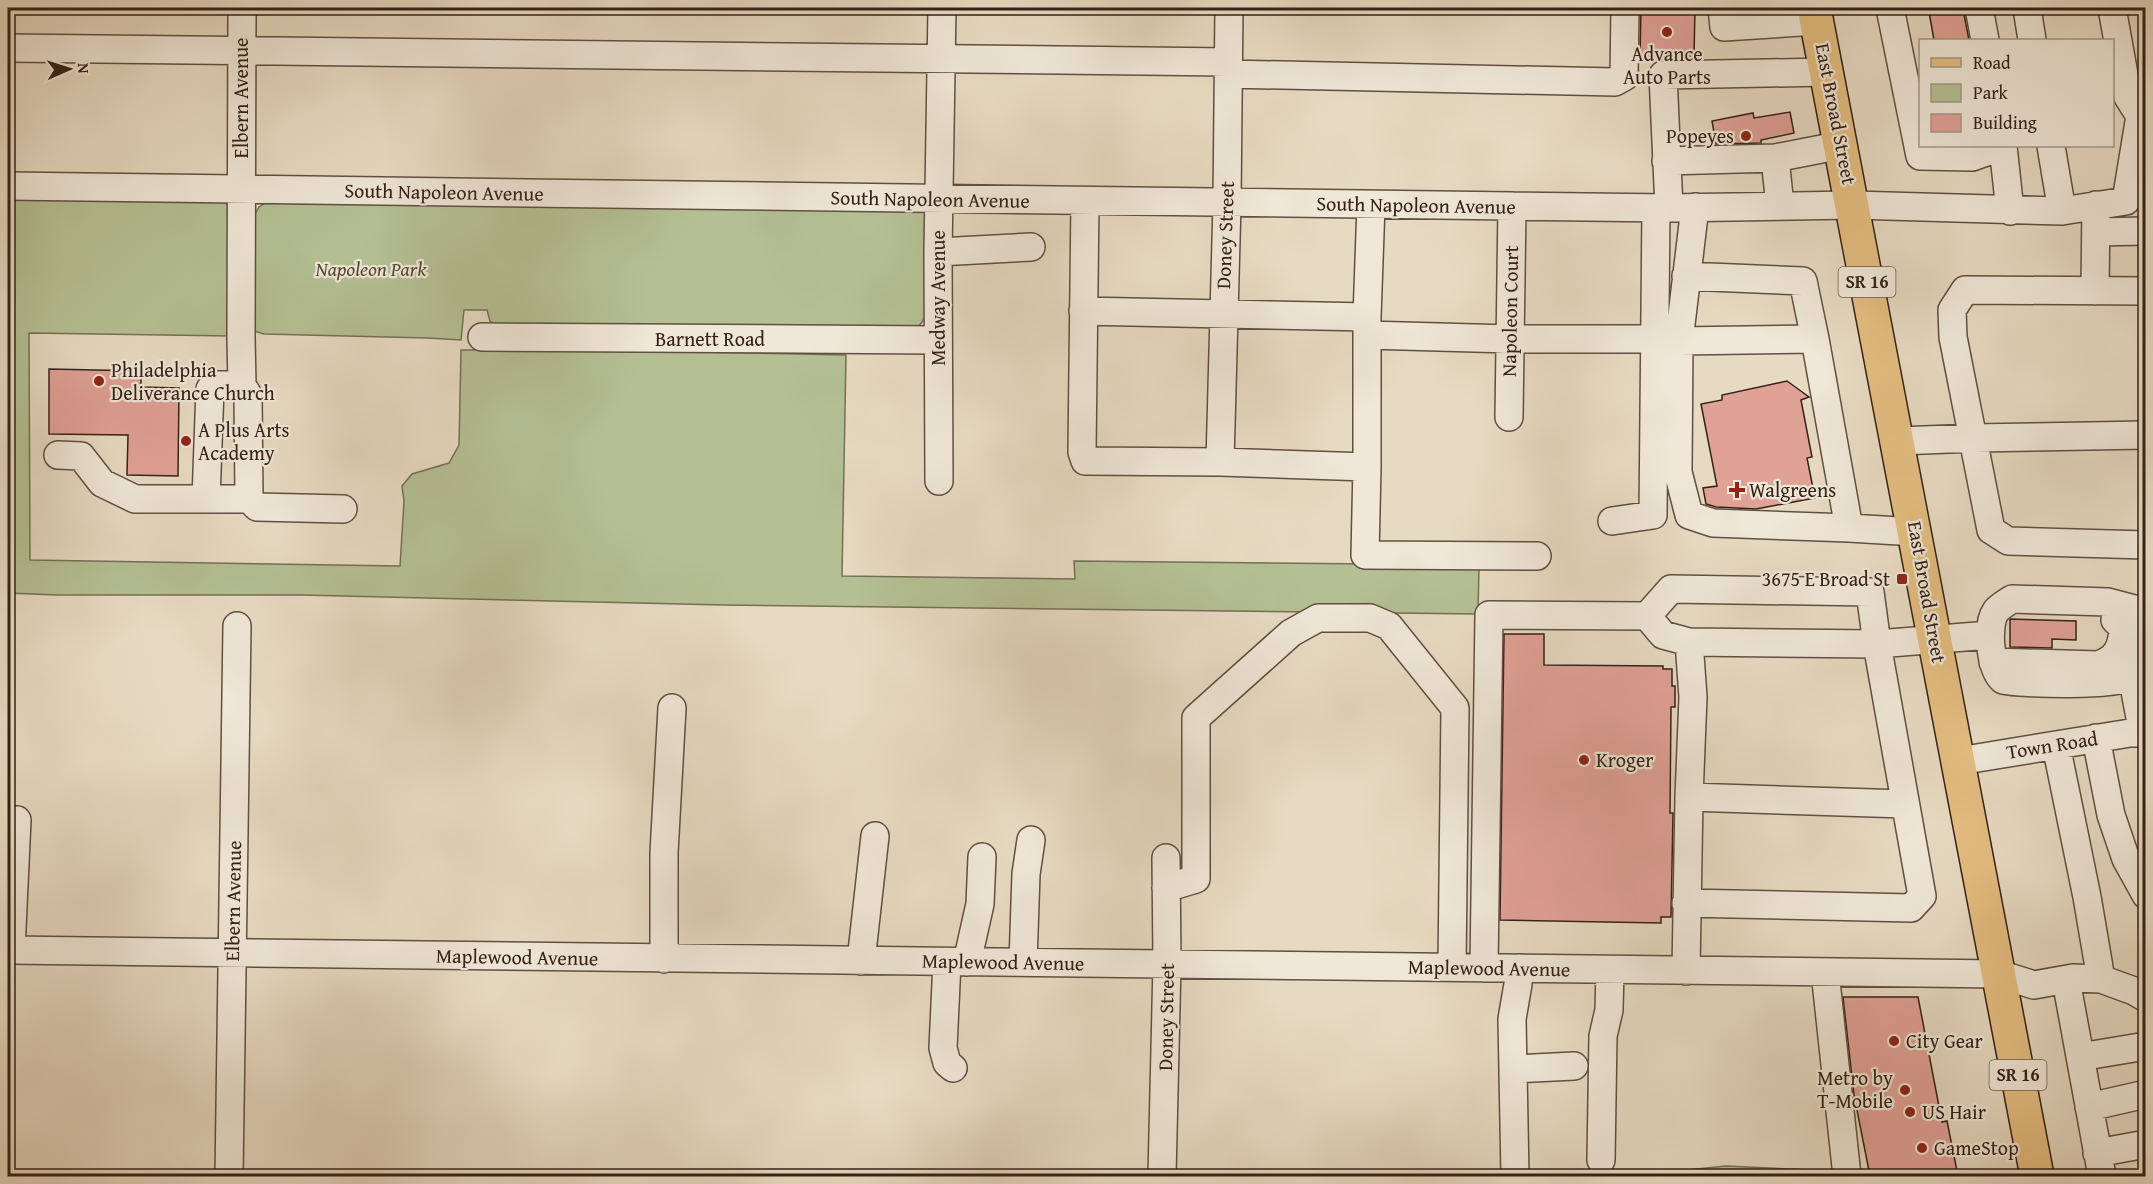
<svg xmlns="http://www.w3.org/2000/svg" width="2153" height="1184" font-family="'Gentium Book Plus',serif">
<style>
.green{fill:#b4c094;stroke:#747056;stroke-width:1.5}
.building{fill:#e0a196;stroke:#342117;stroke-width:1.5}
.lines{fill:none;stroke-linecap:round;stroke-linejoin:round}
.minor-casing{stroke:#614f42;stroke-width:30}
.major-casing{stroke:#342117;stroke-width:36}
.minor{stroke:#efe7d7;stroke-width:27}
.major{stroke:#e4bd81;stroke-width:33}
.poi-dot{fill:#8f2418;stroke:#efe7d7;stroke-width:2}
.labels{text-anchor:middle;stroke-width:4.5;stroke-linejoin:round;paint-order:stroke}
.shield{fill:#efe7d7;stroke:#6c5c51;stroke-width:1.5}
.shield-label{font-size:18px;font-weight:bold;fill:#342117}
.poi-label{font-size:20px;fill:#342117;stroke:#efe7d7;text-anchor:start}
.street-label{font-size:20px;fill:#342117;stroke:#efe7d7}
.park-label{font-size:20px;font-style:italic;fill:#544936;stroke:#efe7d7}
</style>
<rect width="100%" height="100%" fill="#e7dac2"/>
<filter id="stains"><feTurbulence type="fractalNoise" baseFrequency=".00333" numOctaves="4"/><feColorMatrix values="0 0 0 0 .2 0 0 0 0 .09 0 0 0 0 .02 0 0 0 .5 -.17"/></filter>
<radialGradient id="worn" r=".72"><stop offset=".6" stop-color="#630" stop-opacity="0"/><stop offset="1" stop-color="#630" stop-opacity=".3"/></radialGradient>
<path class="green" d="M8,196L224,202L230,207L231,336L29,333L30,560L400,566L404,501L402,486L412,474L449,463L459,445L461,350H596L846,355L842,576L1075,579L1074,561L1479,565L1478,614L724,605L301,595H57L8,593Z
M265,203L920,210L925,214L927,313L922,322L916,329L494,325L490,321L487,310H464L461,340L428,338L264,334L254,331V216L259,207Z
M1726,1166L1810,1170V1176H1657L1666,1172Z"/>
<path class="building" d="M1641,8H1695L1694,56H1640Z
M1954,8L1956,11L1963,9L1969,40H1934L1929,12Z
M1790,112L1794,133L1761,140V143L1716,144L1712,121L1753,113L1754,118Z
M49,369L141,371V387L179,388L178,476L127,475L128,435L49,434Z
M1787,381L1809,397L1801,400L1812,457L1807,458L1815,498L1756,509L1716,507L1706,504L1703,488L1717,486L1701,404L1722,400V395Z
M2010,619L2076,621V640L2052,639V648L2010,647Z
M1504,634H1544V665L1663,666V669H1672V686H1675V707H1671L1670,813H1673L1671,917H1661V923L1500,920Z
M1843,997H1918L1942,1122L1947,1121L1958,1176H1870L1854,1095Z"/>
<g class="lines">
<defs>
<path id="minor" d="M242,8L241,338L242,385L248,395L249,499L257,507L343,509
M1722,8L1724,27L1817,21
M1890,8L1920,156L1972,157L2003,146
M1979,8L1985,40
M2027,8L2032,40
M2112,8L2128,97L2140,116
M8,48L1228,62
M1228,74L1615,82L1624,77L1625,8
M2003,146L2010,211
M2051,146L2062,211
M1666,161L1775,158
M8,186L1512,206L1669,208L1853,205L2062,211L2126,201L2140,116L2146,113
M1085,201L1082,452L1085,461L1220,462L1367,467V317L1371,205
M1780,206L1775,158L1842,145
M1695,207L1679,341L1678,472L1689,515L1713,523L1849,528
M1669,208L1663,75L1827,72
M2096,232L2146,231
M938,252L1031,247
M1686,276L1803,281L1815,339
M2095,291L2096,205
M2146,291L1965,290L1952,310L1953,337L1991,530L2008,541L2146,545
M1083,311L1367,317
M1367,335L1510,339H1654
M482,337L938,340
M1679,341L1815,339L1849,528L1916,532
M1509,417L1512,206
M1899,441L1974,438L2146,435
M58,455L81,456L102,483L135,499H249
M1220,462L1227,203L1229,8
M1367,467L1365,555L1537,556
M939,481L938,252L942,8
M206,499L210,389L213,385H242
M1612,521L1653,515L1656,208
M2012,599L2108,602L2138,610C2137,625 2141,664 2132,675C2122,687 2021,684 2003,680C1990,669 1986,625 1996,611C2000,606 2006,603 2012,599Z
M1647,616L1671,589L1870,592L1877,644L1922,896L1911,908L1686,903
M1993,662L2098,665C2117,659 2122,647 2123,628L2115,620
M2132,676L2143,733
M2096,738L2111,815L2126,859L2146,895
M2056,745L2087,897L2101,979
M1959,761L2130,733H2146
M1689,797L1905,804
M1166,888L1196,879V718L1291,633L1318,618H1370L1389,626L1455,708L1452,967
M8,950L1999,974L2034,985L2073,978L2101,979L2134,991L2146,998
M11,950L17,820
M664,959V853L672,708
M861,961L875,836
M947,962L943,1048L947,1063L953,1068
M967,962L980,904L982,857
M1023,962L1026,874L1031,840
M1484,968L1489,615L1647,616L1663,635L1689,642
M1686,971L1689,797L1693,697L1689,642L1877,644L1990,635
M1825,972L1847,1176
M2066,980L2102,1176
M2080,1057L2146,1046
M1513,1069L1574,1066
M2089,1107L2146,1094
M2097,1153L2146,1144
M1601,1160L1603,1036L1609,1010L1610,970
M229,1176L237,626
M1162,1176L1167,964L1166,858
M1515,1176L1512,1019L1518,984L1519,968"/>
<path id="major" d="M1814,8L2037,1176"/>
</defs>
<use href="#minor" class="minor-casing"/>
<use href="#major" class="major-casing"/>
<use href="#minor" class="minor"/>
<use href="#major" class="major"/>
</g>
<g class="poi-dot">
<circle cx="1667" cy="32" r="6"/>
<circle cx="1746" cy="136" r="6"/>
<circle cx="99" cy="381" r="6"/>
<circle cx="186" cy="441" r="6"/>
<path d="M1734 481h6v6h6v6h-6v6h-6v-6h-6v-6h6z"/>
<rect x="1896" y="573" width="12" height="12" rx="3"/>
<circle cx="1584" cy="760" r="6"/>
<circle cx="1894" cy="1041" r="6"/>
<circle cx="1905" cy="1090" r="6"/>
<circle cx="1910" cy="1112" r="6"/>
<circle cx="1922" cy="1148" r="6"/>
</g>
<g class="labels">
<g class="shield">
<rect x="1838.5" y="267" width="57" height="30" rx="4.5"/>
<rect x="1989.5" y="1060" width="57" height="30" rx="4.5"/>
</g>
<g class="shield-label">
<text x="1867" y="288">SR 16</text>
<text x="2018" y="1081">SR 16</text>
</g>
<g class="poi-label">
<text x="1667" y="61" text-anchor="middle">Advance<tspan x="1667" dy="23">Auto Parts</tspan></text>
<text x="1734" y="143" text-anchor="end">Popeyes</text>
<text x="111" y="377">Philadelphia<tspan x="111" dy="23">Deliverance Church</tspan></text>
<text x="198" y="437">A Plus Arts<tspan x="198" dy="23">Academy</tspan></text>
<text x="1749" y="497">Walgreens</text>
<text x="1890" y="586" text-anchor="end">3675 E Broad St</text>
<text x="1596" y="767">Kroger</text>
<text x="1906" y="1048">City Gear</text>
<text x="1893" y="1085" text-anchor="end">Metro by<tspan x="1893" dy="23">T-Mobile</tspan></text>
<text x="1922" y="1119">US Hair</text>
<text x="1934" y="1155">GameStop</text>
</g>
<g class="street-label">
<text transform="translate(241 98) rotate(-90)" y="7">Elbern Avenue</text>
<text transform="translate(1836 114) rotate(79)" y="7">East Broad Street</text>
<text transform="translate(444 192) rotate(1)" y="7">South Napoleon Avenue</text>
<text transform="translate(930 199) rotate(1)" y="7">South Napoleon Avenue</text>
<text transform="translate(1416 205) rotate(1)" y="7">South Napoleon Avenue</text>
<text transform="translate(1225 235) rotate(-88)" y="7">Doney Street</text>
<text transform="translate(938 298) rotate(-90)" y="7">Medway Avenue</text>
<text transform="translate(1510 311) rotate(-89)" y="7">Napoleon Court</text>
<text x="710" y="346">Barnett Road</text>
<text transform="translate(1927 592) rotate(80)" y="7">East Broad Street</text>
<text transform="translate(2052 745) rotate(-9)" y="7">Town Road</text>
<text transform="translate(233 901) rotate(-89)" y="7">Elbern Avenue</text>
<text transform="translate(517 957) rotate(1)" y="7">Maplewood Avenue</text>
<text transform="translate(1003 962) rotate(1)" y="7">Maplewood Avenue</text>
<text transform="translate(1489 968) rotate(1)" y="7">Maplewood Avenue</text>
<text transform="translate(1166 1017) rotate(-89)" y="7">Doney Street</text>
</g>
<g class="park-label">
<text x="371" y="276">Napoleon Park</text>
</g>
</g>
<rect width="2153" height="1184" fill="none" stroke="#e7dac2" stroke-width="30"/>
<rect x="9" y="9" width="2135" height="1166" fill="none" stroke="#342117" stroke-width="3"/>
<rect x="15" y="15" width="2123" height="1154" fill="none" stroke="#342117" stroke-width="1.5"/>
<rect x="1919" y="39" width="195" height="108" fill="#efe7d7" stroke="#a4988a" stroke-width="1.5"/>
<rect x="1931" y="58" width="30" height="9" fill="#e4bd81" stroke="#a4988a" stroke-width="1.5"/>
<text x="1973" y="69" font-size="18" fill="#342117">Road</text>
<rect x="1931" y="84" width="30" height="18" fill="#b4c094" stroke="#a4988a" stroke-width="1.5"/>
<text x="1973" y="99" font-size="18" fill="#342117">Park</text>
<rect x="1931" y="114" width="30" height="18" fill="#e0a196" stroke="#a4988a" stroke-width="1.5"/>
<text x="1973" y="129" font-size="18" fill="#342117">Building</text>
<g transform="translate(69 69) rotate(87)" stroke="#efe7d7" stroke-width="4.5" paint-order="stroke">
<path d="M0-4.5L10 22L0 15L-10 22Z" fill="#342117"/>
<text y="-9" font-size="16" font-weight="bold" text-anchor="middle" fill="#342117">N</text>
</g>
<rect width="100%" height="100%" filter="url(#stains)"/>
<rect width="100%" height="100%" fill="url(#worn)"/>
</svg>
